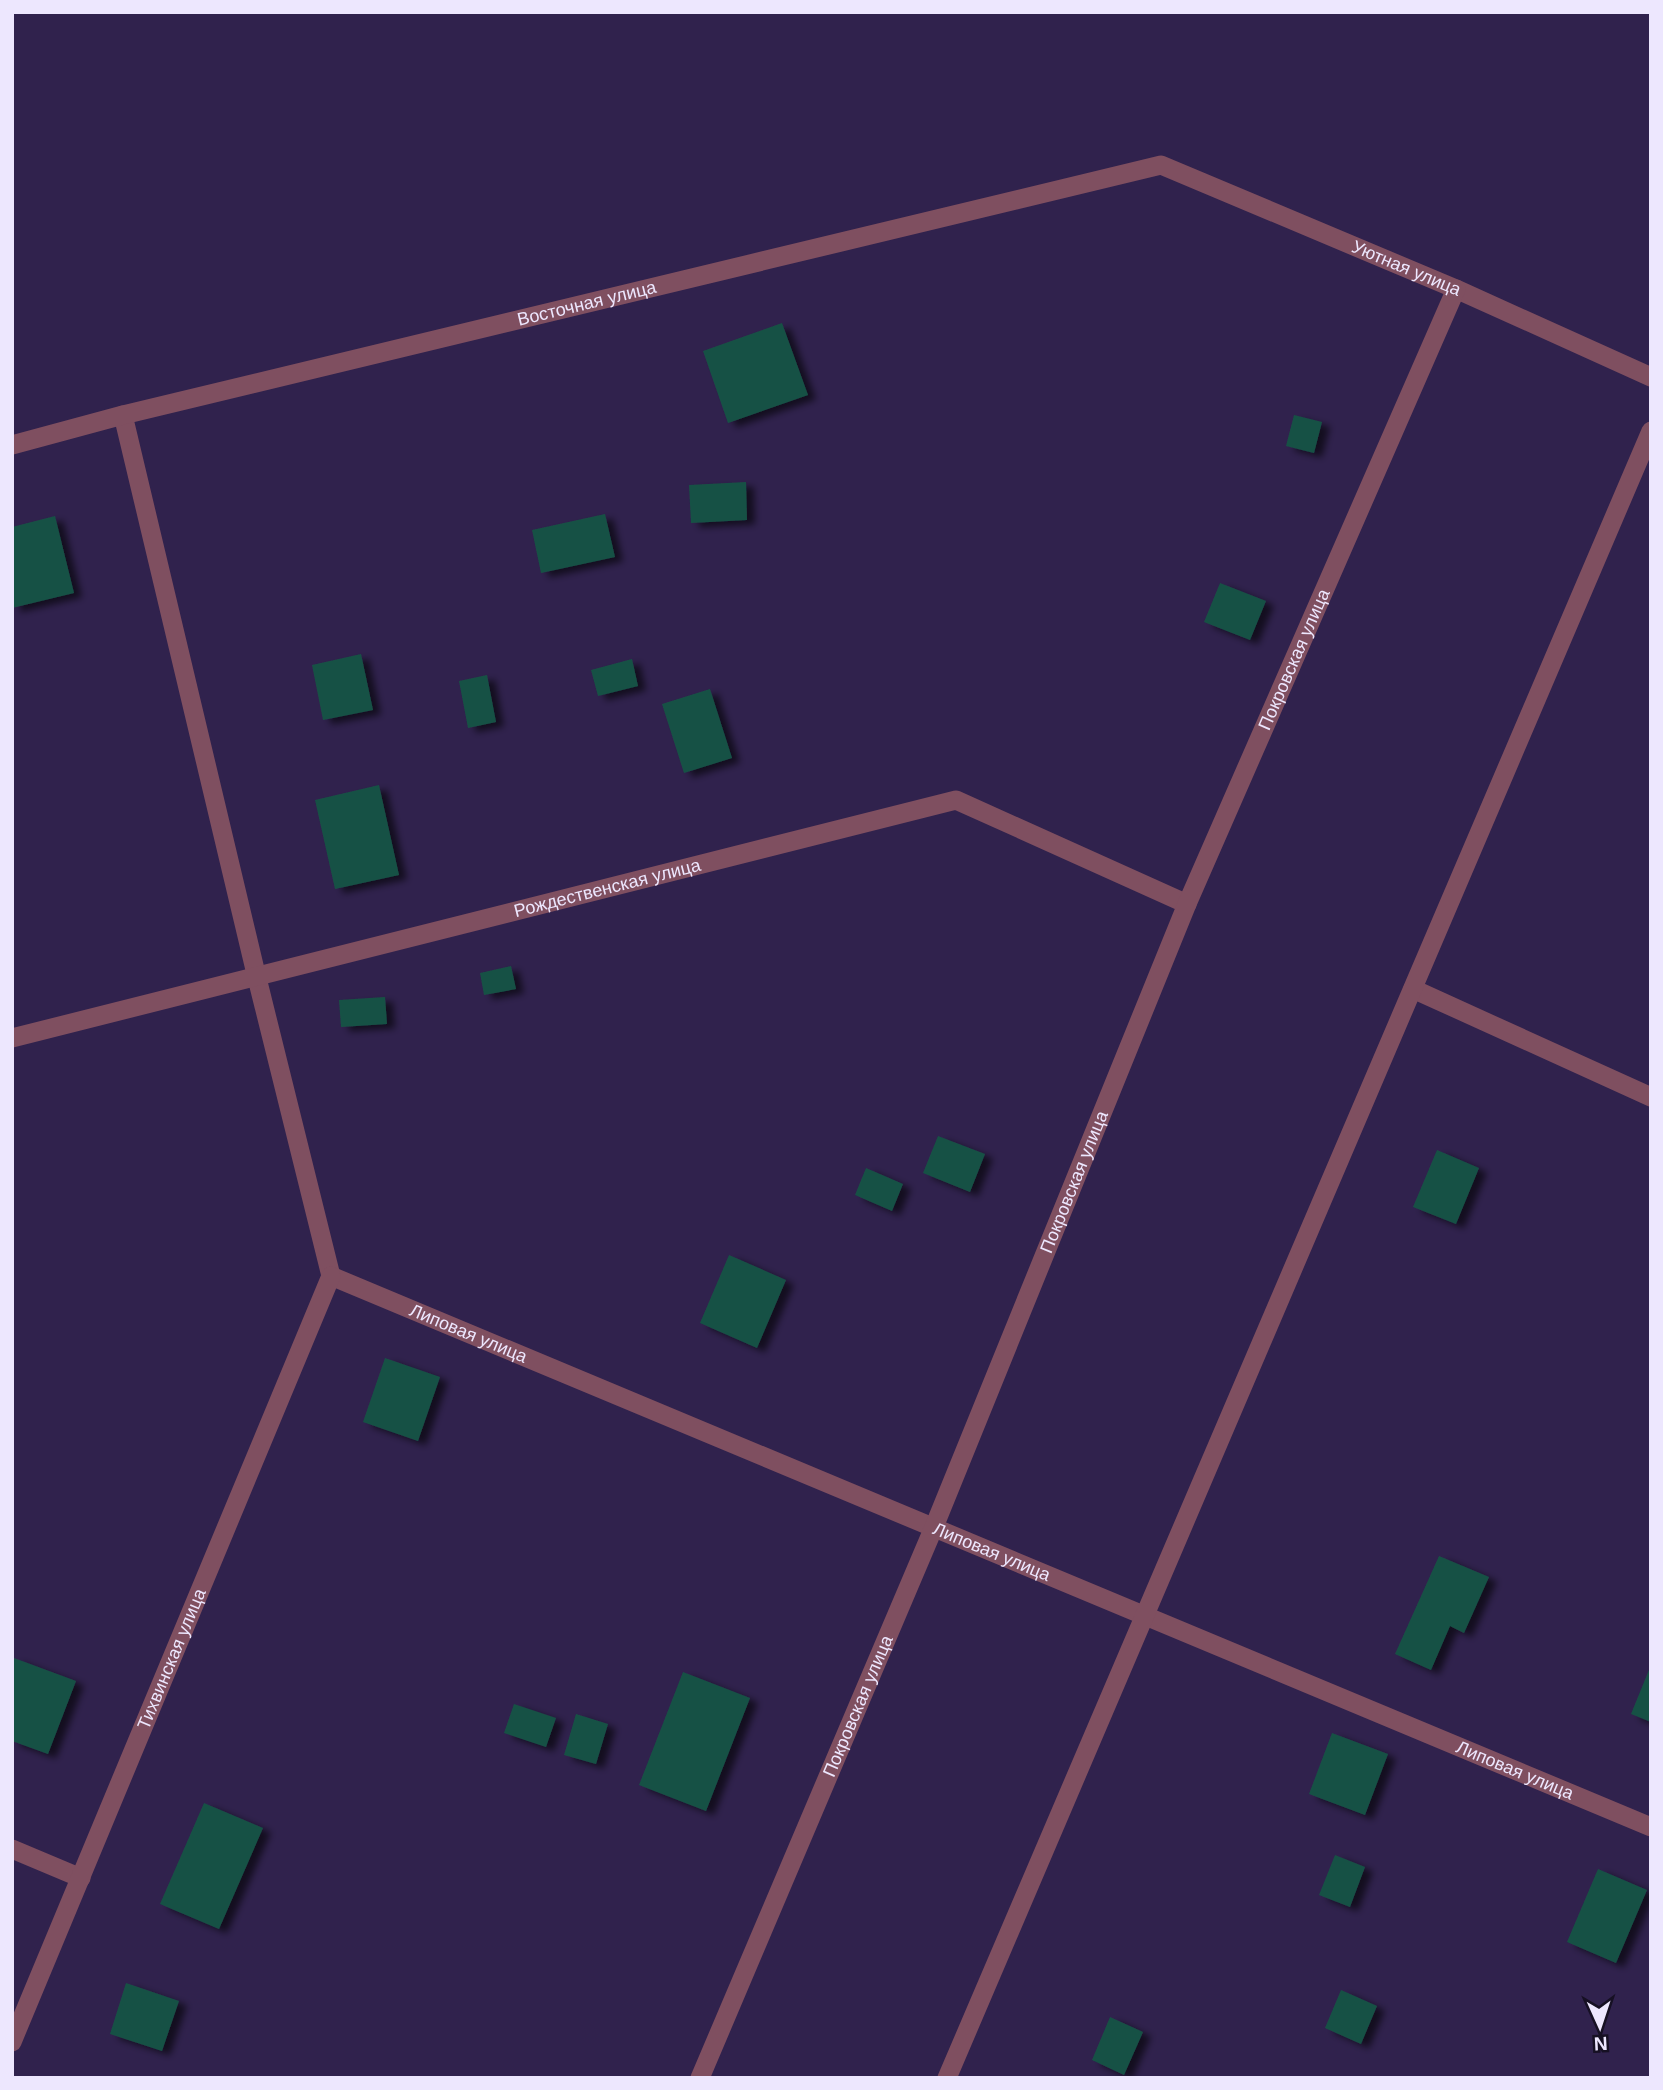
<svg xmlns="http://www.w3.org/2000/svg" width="1663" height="2090" font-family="Helvetica,sans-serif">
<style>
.building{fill:#185145;filter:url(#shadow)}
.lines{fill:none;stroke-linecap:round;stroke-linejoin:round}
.minor{stroke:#7f4f60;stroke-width:19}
.labels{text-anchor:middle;stroke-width:5;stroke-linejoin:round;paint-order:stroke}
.street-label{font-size:18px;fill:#ede7fe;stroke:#161023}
</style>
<defs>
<filter id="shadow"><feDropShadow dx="8" dy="4.5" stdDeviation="3.5" flood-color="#0009"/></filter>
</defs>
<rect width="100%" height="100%" fill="#30224d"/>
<path class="building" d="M782,323L808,395L728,423L703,351Z
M1294,415L1322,422L1314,453L1286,446Z
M746,482L747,520L691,523L689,485Z
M605,514L615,557L541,573L532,530Z
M55,516L74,593L12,608V527Z
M1220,583L1266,601L1250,640L1204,622Z
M361,654L373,710L323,720L312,665Z
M632,659L638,686L598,696L591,670Z
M487,675L496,722L468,728L459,681Z
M710,689L732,758L684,773L662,704Z
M379,785L399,875L335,889L315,800Z
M511,966L516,989L484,995L480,973Z
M385,997L387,1024L341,1027L339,1000Z
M938,1136L985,1154L970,1192L923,1173Z
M1437,1150L1479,1168L1456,1224L1413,1207Z
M866,1168L903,1184L892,1211L855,1195Z
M729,1255L786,1280L757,1348L700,1323Z
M385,1358L440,1377L418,1441L363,1422Z
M1439,1556L1489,1577L1464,1633L1450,1626L1431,1670L1395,1654Z
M14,1658L76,1681L48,1754L12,1741Z
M1651,1665V1722L1631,1714Z
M683,1672L750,1698L706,1811L639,1785Z
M514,1704L556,1718L546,1747L504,1733Z
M576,1714L608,1724L596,1764L564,1755Z
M1332,1733L1388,1754L1365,1815L1309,1794Z
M204,1803L263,1828L219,1929L160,1904Z
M1335,1855L1365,1867L1350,1907L1319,1895Z
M1598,1869L1647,1890L1616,1963L1567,1942Z
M126,1983L179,2001L162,2051L110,2034Z
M1341,1990L1377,2006L1361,2044L1325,2028Z
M1110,2017L1143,2032L1124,2075L1092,2060Z"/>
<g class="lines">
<g class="minor">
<path d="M123,415L257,978L331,1276"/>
<path id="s1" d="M12,445L123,415L1161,165L1456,289L1651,377"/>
<path d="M1413,989L1651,1097"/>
<path id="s2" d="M12,1038L956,800L1187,904"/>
<path id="s3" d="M331,1276L1651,1827"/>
<path d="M12,1849L81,1878"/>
<path id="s4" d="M12,2042L331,1276"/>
<path id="s5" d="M700,2078L934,1527L1187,904L1456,289"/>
<path d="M947,2078L1651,431"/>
</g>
</g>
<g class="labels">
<g class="street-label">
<text dy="6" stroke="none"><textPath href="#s1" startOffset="1449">Уютная улица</textPath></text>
<text dy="6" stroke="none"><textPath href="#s1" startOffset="592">Восточная улица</textPath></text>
<text dy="6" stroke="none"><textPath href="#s5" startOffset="1538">Покровская улица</textPath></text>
<text dy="6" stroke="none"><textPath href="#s2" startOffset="614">Рождественская улица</textPath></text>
<text dy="6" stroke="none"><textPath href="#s5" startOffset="971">Покровская улица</textPath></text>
<text dy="6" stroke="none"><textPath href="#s3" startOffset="149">Липовая улица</textPath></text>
<text dy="6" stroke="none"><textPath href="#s3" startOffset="716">Липовая улица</textPath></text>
<text dy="6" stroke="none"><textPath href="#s4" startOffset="415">Тихвинская улица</textPath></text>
<text dy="6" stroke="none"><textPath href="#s5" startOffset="404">Покровская улица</textPath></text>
<text dy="6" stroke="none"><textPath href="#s3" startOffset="1283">Липовая улица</textPath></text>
</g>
</g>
<rect width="1663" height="2090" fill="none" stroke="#ede7fe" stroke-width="28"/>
<g transform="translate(1600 2027) rotate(177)" stroke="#161023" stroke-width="5" paint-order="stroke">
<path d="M0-5L12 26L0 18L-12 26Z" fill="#ede7fe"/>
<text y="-10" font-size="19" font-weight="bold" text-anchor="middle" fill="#ede7fe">N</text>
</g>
</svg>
